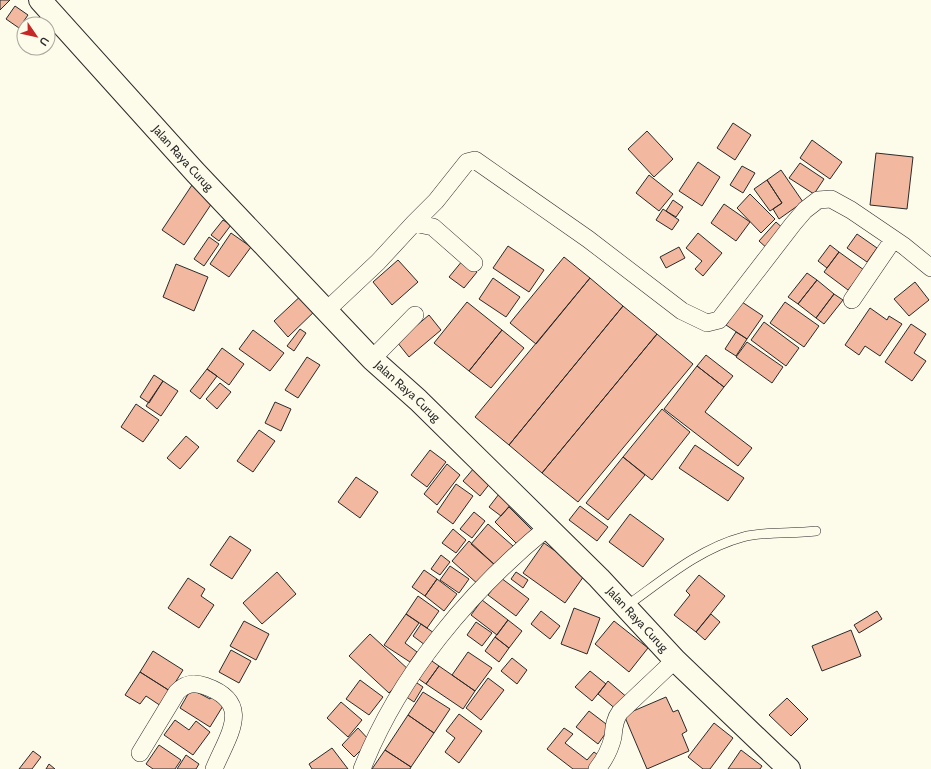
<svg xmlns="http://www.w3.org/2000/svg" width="931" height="769" font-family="Cabin,sans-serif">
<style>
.building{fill:#f2b8a0;stroke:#2b2b2b}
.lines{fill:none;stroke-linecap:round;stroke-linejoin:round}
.lane-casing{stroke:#2b2b2b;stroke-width:10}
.street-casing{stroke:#2b2b2b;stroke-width:18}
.secondary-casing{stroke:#2b2b2b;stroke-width:24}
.lane{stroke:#fdfbea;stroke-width:9}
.street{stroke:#fdfbea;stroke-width:17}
.secondary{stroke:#fdfbea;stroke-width:22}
.labels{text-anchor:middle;stroke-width:3;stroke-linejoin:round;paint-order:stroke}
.street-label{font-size:12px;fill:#2b2b2b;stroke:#fdfbea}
</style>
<rect width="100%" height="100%" fill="#fdfbea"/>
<path class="building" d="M0,0H10L0,10Z
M15,6L28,15L19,28L6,19Z
M733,123L751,135L735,160L717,148Z
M647,131L673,159L654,177L628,149Z
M812,140L842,162L830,179L800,158Z
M876,153L913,157L907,209L870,205Z
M698,162L720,177L702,206L679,191Z
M800,163L824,179L814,194L789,178Z
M742,166L755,173L743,193L730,185Z
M781,170L803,202L779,219L773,209L782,203L767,180Z
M649,175L673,194L659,211L636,193Z
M767,180L782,203L770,211L754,189Z
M194,182L216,197L184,245L162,230Z
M750,194L775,219L761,233L737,208Z
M673,200L683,207L676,217L666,211Z
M724,204L750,222L736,241L711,223Z
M663,209L679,220L672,230L656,220Z
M223,220L231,225L219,241L211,235Z
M776,222L786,231L769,250L759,241Z
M231,233L251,247L229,277L210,264Z
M698,233L722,253L703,276L695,269L702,261L686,248Z
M857,234L877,248L867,262L847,248Z
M209,237L219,244L204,266L194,259Z
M830,245L839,252L827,268L818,261Z
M508,246L544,270L529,292L493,268Z
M679,247L685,258L666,268L660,257Z
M839,252L864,270L848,290L824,272Z
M564,257L590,278L536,344L510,323Z
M398,260L418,282L392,305L373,282Z
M463,260L477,272L464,288L449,277Z
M176,264L208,277L194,311L163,297Z
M807,273L817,280L798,304L788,297Z
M493,278L520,297L506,317L479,299Z
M590,278L623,306L509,445L475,417Z
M817,280L834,294L816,318L798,304Z
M915,282L929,300L909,316L894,299Z
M305,292L319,307L288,337L274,321Z
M834,294L843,300L824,324L816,318Z
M467,302L502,330L469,371L434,343Z
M742,302L763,316L747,339L726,325Z
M785,302L819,326L804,347L770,323Z
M623,306L657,334L542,473L509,445Z
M870,308L887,320L889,316L902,324L880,356L865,346L859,355L845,345Z
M429,315L441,330L409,357L397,342Z
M764,322L799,348L786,366L751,340Z
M911,324L926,334L914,353L926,361L912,381L885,362Z
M300,329L306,333L294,351L287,346Z
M253,330L284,353L270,371L239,349Z
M502,330L524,348L491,388L469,371Z
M736,332L747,339L736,356L725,349Z
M657,334L693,364L578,502L542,473Z
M747,342L783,367L772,383L736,357Z
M222,348L244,364L229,385L207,369Z
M706,355L733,376L724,387L697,366Z
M307,357L320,365L298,398L285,390Z
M697,366L724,387L705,412L752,448L738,466L664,409Z
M207,369L217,376L200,399L190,391Z
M154,375L163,381L149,403L140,397Z
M163,381L178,391L161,416L146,406Z
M220,383L231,392L217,409L206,399Z
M275,402L291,409L281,431L265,423Z
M136,404L159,420L143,442L121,427Z
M662,409L690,432L652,480L623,457Z
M259,430L275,441L253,472L237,461Z
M186,436L199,447L180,469L167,458Z
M695,445L744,478L728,501L679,468Z
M430,450L446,462L427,487L411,475Z
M623,457L645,475L608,520L586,503Z
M447,464L460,475L437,505L424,494Z
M474,468L491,482L480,496L463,481Z
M356,477L378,492L360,518L338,502Z
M456,484L473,496L453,524L437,512Z
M499,494L511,504L501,516L489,507Z
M580,506L608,527L597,541L569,520Z
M509,507L532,530L518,545L495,522Z
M474,512L485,521L472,538L460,529Z
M630,514L664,539L643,567L609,542Z
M488,524L513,546L496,566L471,544Z
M453,529L466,540L456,553L442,543Z
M230,536L251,550L232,579L210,565Z
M469,541L496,566L479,585L452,561Z
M544,543L586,573L565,603L523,573Z
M441,555L450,562L440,575L431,569Z
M450,566L469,579L459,593L440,580Z
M424,570L437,579L425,596L412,587Z
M277,572L296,594L262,624L243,603Z
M516,572L528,580L523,588L511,579Z
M699,575L725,596L696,632L674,615L690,595L686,591Z
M188,578L205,589L201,596L214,605L199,628L168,608Z
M501,578L529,599L516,616L488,595Z
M437,579L457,594L444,611L425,596Z
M418,596L439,611L427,628L406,614Z
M482,600L508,620L497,635L471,615Z
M574,608L600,618L587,654L561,644Z
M541,611L560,626L550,639L531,624Z
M877,611L882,619L859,633L854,625Z
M406,614L419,623L405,643L417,652L410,662L384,645Z
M711,614L720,622L705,640L696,632Z
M508,620L522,631L509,648L495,637Z
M244,621L269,634L256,660L230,646Z
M614,621L648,648L629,672L595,644Z
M476,622L492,633L482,646L467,635Z
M421,624L434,633L425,645L413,636Z
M851,630L861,656L822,671L812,646Z
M370,634L410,671L389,693L349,656Z
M495,637L509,648L499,662L485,651Z
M231,650L251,661L239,683L219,672Z
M153,651L183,670L170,691L140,672Z
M468,652L492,668L475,691L452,675Z
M512,658L527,670L517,684L501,671Z
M429,659L439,666L426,684L416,677Z
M439,666L475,691L463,709L426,684Z
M590,671L606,684L592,701L575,687Z
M140,672L170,691L161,706L146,696L140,704L125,695Z
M488,678L504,690L481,720L466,708Z
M360,680L383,697L369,715L346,699Z
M414,681L423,687L414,702L405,696Z
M608,681L629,699L618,711L598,694Z
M191,689L210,699L213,694L226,701L210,727L180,708Z
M423,692L450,709L434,733L408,715Z
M666,697L673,712L678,710L687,731L682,734L689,751L647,769L624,715Z
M787,698L808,719L791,736L769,715Z
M341,702L362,720L348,737L327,718Z
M589,711L610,727L598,744L576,727Z
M459,714L482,731L459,763L445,752L455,738L446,731Z
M408,715L434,733L411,767L385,750Z
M175,720L189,730L196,721L210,732L193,755L164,735Z
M714,723L733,738L710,769H703L688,757Z
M358,728L370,741L354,757L342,745Z
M564,728L573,734L565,743L587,760L594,752L602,758L593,769H573L547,749Z
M159,745L181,760L175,769H153L146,764Z
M332,748L348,769H312L309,764Z
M385,750L411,767L410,769H372Z
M741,750L762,766L760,769H728Z
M33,751L41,757L32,769H19Z
M186,755L199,764L196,769H177Z
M49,764L55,769H46Z"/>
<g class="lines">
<defs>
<path id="lane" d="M625,607C662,581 698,549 743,537C766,531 793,534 816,531"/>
<path id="street" d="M414,223L436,201L467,162L475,160L588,239L682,311L707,323L719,320L793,224L805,210L818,200L831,199L851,210L904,246L931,268
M852,300L893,240
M327,310L378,262L414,223L433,227L474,263
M372,359L415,315
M140,753L177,692C186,683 194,682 205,686C254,703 228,735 214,769
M362,769C399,675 469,592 547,528
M597,769C605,759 610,750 613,737C614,728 614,720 620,712L675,660"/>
<g id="secondary">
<path id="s1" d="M40,0L195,172L372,359L418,400L599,578L675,660L789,769"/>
</g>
</defs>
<use href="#lane" class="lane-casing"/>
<use href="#street" class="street-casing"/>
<use href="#secondary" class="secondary-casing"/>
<use href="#lane" class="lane"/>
<use href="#street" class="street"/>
<use href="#secondary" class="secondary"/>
</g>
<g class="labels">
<g class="street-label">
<text dy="4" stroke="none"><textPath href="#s1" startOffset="213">Jalan Raya Curug</textPath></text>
<text dy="4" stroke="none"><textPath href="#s1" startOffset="537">Jalan Raya Curug</textPath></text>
<text dy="4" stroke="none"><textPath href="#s1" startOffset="861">Jalan Raya Curug</textPath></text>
</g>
</g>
<g transform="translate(36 36) rotate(124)"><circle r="19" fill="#fdfbea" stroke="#a9a89e"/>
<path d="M0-3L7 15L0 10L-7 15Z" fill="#c62828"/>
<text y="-6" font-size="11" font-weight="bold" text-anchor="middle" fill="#2b2b2b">U</text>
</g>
</svg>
